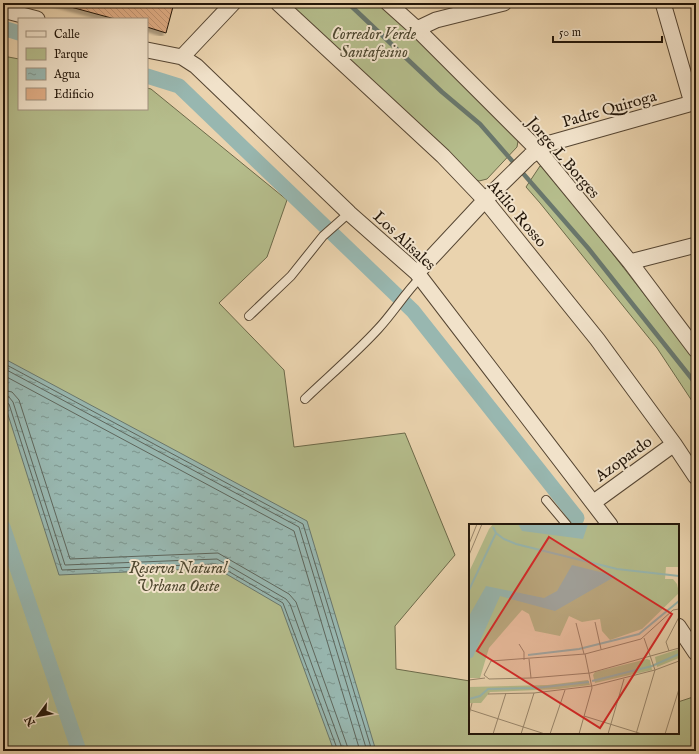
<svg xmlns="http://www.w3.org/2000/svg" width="699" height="754" font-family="'IM FELL English',serif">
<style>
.park{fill:#b5bd8c;stroke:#6c6a4a}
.water{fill:url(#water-ripples);stroke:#69776d}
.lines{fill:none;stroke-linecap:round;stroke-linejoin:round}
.shore{stroke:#5e665c;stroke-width:1}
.stream{stroke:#69776d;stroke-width:4.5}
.canal{stroke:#98b7b0;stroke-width:15}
.building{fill:url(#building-back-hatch);stroke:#231609;filter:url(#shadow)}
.service-casing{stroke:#554532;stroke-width:10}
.minor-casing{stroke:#554532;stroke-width:17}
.service{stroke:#f1e2ca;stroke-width:8}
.minor{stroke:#f1e2ca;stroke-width:15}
.labels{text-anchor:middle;stroke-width:4;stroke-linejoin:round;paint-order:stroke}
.park-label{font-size:16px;font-style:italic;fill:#4f4830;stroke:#f1e2ca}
.street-label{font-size:16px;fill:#231609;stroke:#f1e2ca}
.inset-river{fill:none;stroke:#98b7b0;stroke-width:2}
.inset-road{fill:none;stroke:#9a876c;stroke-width:1}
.view{fill:#d62828;fill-opacity:0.15;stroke:#d62828;stroke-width:2}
.inset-edge{fill:none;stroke:#231609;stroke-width:2}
</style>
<defs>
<pattern id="water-ripples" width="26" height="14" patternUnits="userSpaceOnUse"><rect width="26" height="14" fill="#98b7b0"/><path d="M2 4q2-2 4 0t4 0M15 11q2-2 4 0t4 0" fill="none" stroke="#7c948d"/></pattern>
<pattern id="building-back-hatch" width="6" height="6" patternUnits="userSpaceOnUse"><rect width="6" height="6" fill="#e0ad85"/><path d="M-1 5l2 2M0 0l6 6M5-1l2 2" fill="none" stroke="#c09472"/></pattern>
<filter id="shadow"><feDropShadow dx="-3.5" dy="3.5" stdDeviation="1" flood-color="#0004"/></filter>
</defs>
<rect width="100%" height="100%" fill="#ead3ae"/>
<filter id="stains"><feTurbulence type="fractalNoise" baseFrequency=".005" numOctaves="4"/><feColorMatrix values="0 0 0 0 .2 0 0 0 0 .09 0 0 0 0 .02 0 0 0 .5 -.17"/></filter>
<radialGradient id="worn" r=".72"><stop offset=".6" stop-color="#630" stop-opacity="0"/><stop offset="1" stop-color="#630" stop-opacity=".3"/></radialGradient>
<path class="park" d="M286,3H378L406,29L518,141L517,147L487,179L479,181L470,177Z
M3,56L19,59V109H147V88L151,89L287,200L267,257L219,303L284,370L294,447L405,433L455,555L395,626L396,669L470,681V733H678V702L696,696V751H3Z
M540,166L546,168L696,361V407L657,348L540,203L526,187Z"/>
<path class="water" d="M3,358L307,521L376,751H334L281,606L216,568L59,575L3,399Z"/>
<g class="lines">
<path class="shore" d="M3,363L303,524L372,751
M3,368L299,527L367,751
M3,375L294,531L360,751
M3,390L12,392L19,400L70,559L218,553L289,594L296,602L349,751
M3,396L9,397L13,402L65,565L217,559L286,599L290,604L343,751
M3,401L9,404L62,570L216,564L283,603L338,751"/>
<path class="stream" d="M348,3L442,92L480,124L588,248L696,384"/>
<path class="canal" d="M3,28L19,33
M147,76L179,86L413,311L577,518
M3,527L79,751"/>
</g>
<path class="building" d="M56,3H174L166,33L147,27V19H115Z"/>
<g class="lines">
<defs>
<path id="service" d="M249,316L291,276L323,236L349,213
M305,399C329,376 355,354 378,329C394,312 404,294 421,277
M546,500L567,525"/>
<path id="minor" d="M278,3L443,156L485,200L597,339L674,444L696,477
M388,3L417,29L538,150L630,262L696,350
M663,3L692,103
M3,10L37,19
M417,29L436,20L504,3
M147,50L182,57L196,66L349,213L417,273L610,525
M182,57L233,3
M630,262L696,245
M417,273L485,200L530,156L547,144L696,102
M594,502L674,444
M678,626L696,653"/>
</defs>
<use href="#service" class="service-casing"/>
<use href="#minor" class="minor-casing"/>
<use href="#service" class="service"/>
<use href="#minor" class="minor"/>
</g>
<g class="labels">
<g class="park-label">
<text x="374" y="39">Corredor Verde<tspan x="374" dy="18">Santafesino</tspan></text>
<text x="178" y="573">Reserva Natural<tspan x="178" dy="18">Urbana Oeste</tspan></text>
</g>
<g class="street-label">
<text transform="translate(609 108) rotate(-16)" y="6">Padre Quiroga</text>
<text transform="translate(564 157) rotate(49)" y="6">Jorge L Borges</text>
<text transform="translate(518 213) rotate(50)" y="6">Atilio Rosso</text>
<text transform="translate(405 240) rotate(43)" y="6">Los Alisales</text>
<text transform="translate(623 458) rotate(-36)" y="6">Azopardo</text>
</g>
</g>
<g transform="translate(469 524)">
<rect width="210" height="210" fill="#ead3ae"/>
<path d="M24,0H210V43H197L196,55H204L208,60L210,69L173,105L141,116L133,107L131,95L113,98L100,92L91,112L66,107L60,90L53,86L20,124L11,154H0V48L20,5ZM210,125V134L188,143L186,133ZM178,135L181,136L183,146L126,159L124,151L126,148ZM119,156L121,161L90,165L21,168L12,179H0V163L79,161Z" fill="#b5bd8c"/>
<path d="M49,0H119L114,15L53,7ZM103,41L147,52L86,87L31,72L4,133L0,135V92L17,62L75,74L88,67Z" fill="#98b7b0"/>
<path class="inset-river" d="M24,3L27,9L35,15L47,20L148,45L210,52M0,66L27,9M59,131L110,125L170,110L210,77M123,157L183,142L210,130M0,175L11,172L19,165L67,164L120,158"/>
<path class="inset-road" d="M0,20L8,0M0,31L13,0M210,85L204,86L172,115L116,130L22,137L15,151L20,155L62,154L121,149L210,124M126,98L132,125M107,99L115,130M50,120L55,128V136M200,127L197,118L210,93M60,135L62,154M0,156L16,154M19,170L65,169L123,162L186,146L210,137M2,186L76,210M0,191L3,179M115,192L173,210M24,210L37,169M52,210L65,169M81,210L96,166M110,210L123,164L116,130M139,210L155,155M167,210L186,146L175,114M196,210L210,165"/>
<path class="view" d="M80,13L203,90L131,204L8,127Z"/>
<rect width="210" height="210" class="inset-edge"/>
</g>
<rect width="699" height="754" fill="none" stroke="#ead3ae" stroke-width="16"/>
<rect x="4" y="4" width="691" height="746" fill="none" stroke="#231609" stroke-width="2"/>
<rect x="8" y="8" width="683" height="738" fill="none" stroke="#231609"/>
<rect x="18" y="18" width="130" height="92" fill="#f1e2ca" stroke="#9f907d"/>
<rect x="26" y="31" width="20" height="6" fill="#f1e2ca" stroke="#9f907d"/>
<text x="54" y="38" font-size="12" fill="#231609">Calle</text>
<rect x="26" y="48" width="20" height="12" fill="#b5bd8c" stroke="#9f907d"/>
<text x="54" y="58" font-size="12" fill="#231609">Parque</text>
<rect x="26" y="68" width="20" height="12" fill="url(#water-ripples)" stroke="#9f907d"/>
<text x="54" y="78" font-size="12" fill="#231609">Agua</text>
<rect x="26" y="88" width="20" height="12" fill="#e0ad85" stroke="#9f907d"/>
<text x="54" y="98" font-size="12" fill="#231609">Edificio</text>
<g transform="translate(38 716) rotate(238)" stroke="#f1e2ca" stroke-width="3" paint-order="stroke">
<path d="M0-3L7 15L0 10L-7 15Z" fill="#231609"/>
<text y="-6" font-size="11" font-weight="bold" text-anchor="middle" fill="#231609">N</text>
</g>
<path d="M553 36v6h109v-6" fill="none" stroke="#231609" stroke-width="2"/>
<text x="559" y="36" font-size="12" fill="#231609" stroke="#f1e2ca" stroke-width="3" paint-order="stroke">50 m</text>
<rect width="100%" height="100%" filter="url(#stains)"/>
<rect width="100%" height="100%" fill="url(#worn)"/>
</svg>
